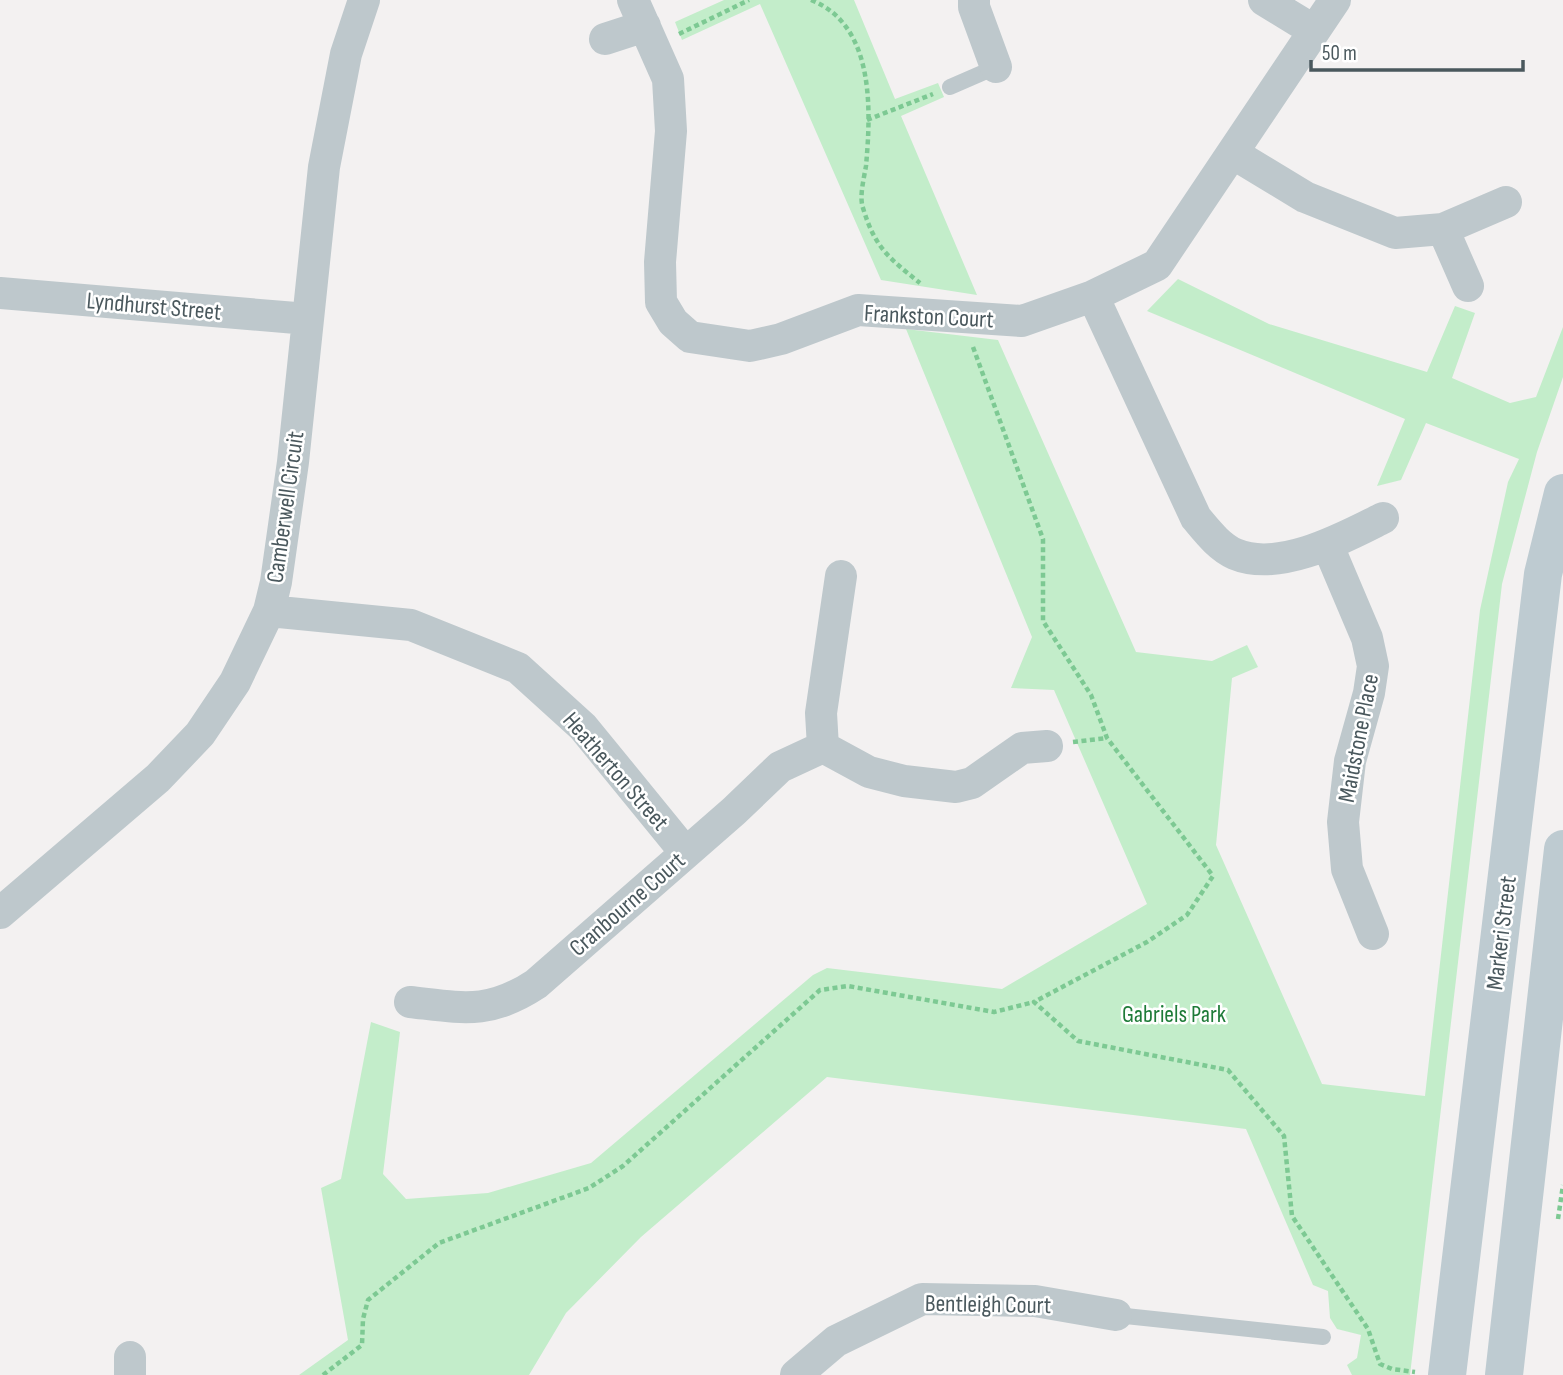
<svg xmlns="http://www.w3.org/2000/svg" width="1563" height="1375" font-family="'Sofia Sans Condensed',sans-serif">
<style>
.green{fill:#c3edca}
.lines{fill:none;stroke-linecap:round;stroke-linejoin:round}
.path{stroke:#7dc993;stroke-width:4.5;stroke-dasharray:5 3.5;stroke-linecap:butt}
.service{stroke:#bec8cc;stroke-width:16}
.minor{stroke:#bec8cc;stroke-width:32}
.secondary{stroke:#becbd1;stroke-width:38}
.labels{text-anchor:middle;stroke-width:5;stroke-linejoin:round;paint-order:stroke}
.street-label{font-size:24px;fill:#4a585d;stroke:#fff}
.park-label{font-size:24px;fill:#1e7b38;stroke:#fff}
</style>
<rect width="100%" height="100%" fill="#f3f1f1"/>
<path class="green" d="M724,0H854L895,99L938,83L944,97L901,116L977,295L881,280L760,4L682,40L675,22Z
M1178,279L1269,324L1427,372L1455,306L1475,313L1452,378L1510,403L1536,397L1563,327V377L1537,452L1502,584L1410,1375H1352L1347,1365L1357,1358L1361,1335L1337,1329L1330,1318L1328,1291L1313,1285L1246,1129L827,1077L641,1237L566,1313L529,1375H299L348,1340L321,1188L341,1179L371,1022L400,1032L383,1174L406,1199L488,1193L591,1163L813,975L827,968L1002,989L1147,904L1054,690L1011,688L1032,637L906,329L998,340L1136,652L1212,661L1247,645L1258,667L1232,678L1216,845L1322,1084L1425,1096L1480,610L1508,482L1519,459L1426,423L1401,480L1377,486L1405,419L1147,311Z"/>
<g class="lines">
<path class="path" d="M811,0C875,25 871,110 866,166C864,178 859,197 863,208C875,248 889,258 920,283
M679,34L749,0
M867,120L933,94
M973,347L1043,539V621L1091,695L1107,738L1213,876L1187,915L1147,942L1034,1002L1078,1041L1228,1070L1284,1136L1292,1216L1368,1329L1380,1364L1392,1369L1415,1372
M1073,742L1107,738
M1558,1219L1563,1185
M323,1375L362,1345L363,1319L368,1300L439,1243L589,1188L623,1166L820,990L848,986L994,1012L1034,1002"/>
<path class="service" d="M950,87L996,67
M1116,1315L1323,1337"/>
<path class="minor" d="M633,0L668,79L671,131L660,262L661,302L673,322L690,337L750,346L781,339L858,310L1022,321L1093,296L1157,265L1335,0
M974,0V7L996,67
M1264,0L1313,30
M605,39L645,26
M1234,154L1305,197L1395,233L1443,229L1506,202
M1443,229L1468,286
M0,293L308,319
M1093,296L1196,518C1207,531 1219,547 1235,554C1280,573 1345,537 1383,518
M1328,546L1367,638L1373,666L1369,693L1350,761L1343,822L1347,869L1373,934
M269,611L411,625L518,668L583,727L685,852
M823,747L869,772L904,781L956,787L972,783L1022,748L1047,746
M823,747L821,713L841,576
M0,913L158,778L200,734L235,682L269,611L276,582L293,462L324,167L346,54L364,0
M410,1002C463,1008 489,1015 536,984L734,811L780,767L823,747
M130,1375V1357
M796,1375L836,1341L922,1299L1035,1301L1116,1315"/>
<path class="secondary" d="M1447,1375L1543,574L1563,493
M1504,1375L1563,849"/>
</g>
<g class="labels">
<g class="street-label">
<text transform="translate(154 306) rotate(5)" y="8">Lyndhurst Street</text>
<text transform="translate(929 316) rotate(3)" y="8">Frankston Court</text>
<text transform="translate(285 507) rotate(-82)" y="8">Camberwell Circuit</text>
<text transform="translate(1358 738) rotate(-79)" y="8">Maidstone Place</text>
<text transform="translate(616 771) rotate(49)" y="8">Heatherton Street</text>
<text transform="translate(627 904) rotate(-41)" y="8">Cranbourne Court</text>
<text transform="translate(1501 933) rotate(-83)" y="8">Markeri Street</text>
<text transform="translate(988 1304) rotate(1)" y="8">Bentleigh Court</text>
</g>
<g class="park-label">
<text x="1174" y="1022">Gabriels Park</text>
</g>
</g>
<path d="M1311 60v10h212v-10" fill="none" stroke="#4a585d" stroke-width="3.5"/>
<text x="1322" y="60" font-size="21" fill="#4a585d" stroke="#ffffff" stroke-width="5" paint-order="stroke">50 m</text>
</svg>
